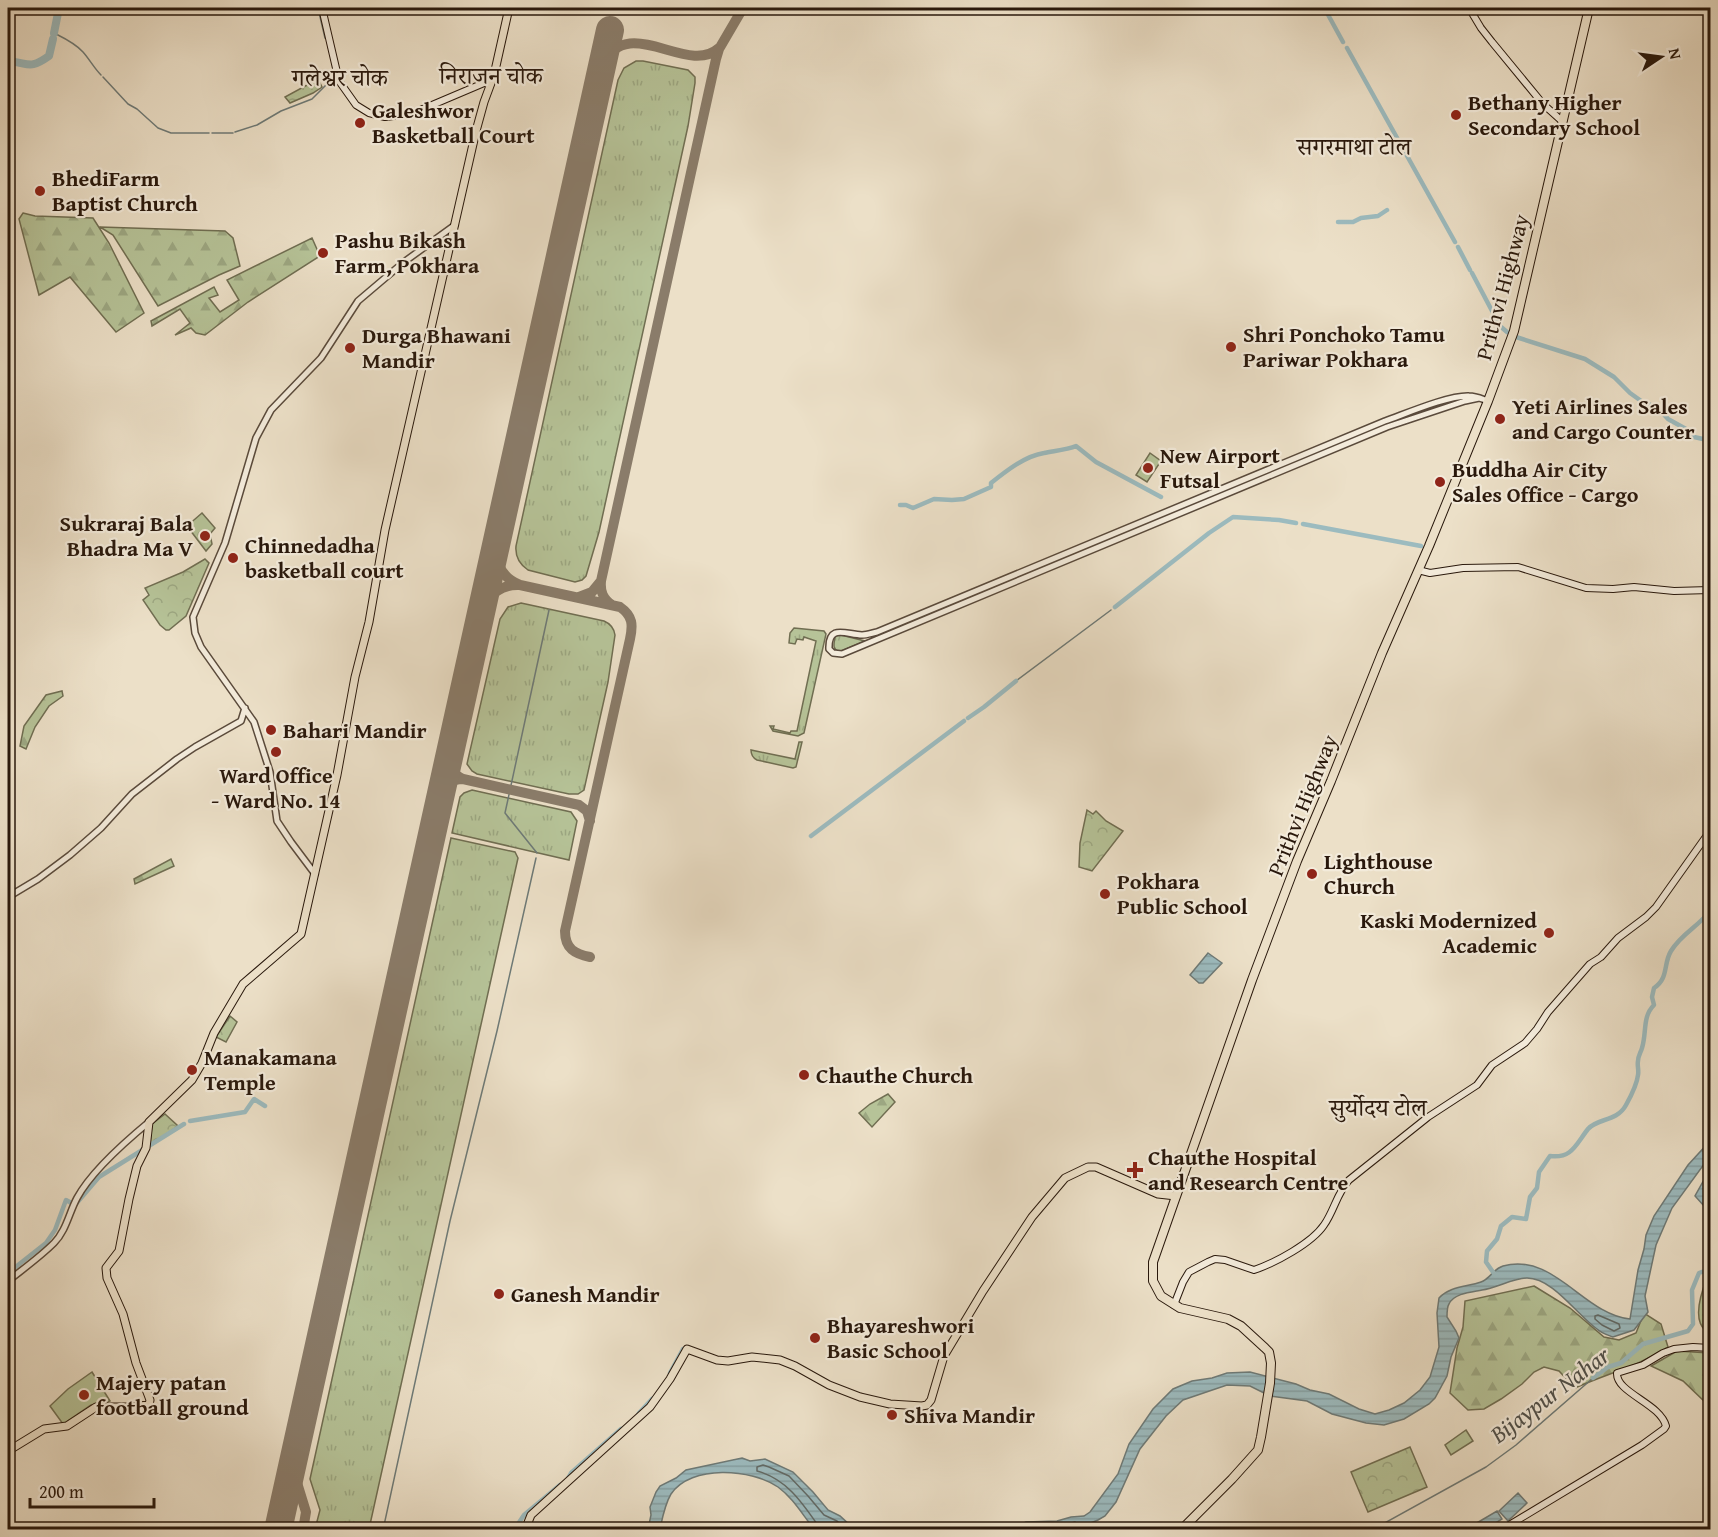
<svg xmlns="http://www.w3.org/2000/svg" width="1718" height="1537" font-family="'Gentium Book Plus','Noto Serif Devanagari',serif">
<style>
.grass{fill:url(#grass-tufts);stroke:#706e52;stroke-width:1.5}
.forest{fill:url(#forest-firs);stroke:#706e52;stroke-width:1.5}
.park{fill:url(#park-crowns);stroke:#706e52;stroke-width:1.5}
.pitch{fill:#b6c398;stroke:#706e52;stroke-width:1.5}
.water{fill:url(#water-rules);stroke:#6e7a77;stroke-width:1.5}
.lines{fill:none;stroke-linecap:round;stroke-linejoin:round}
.shore{stroke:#626a66;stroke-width:1.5}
.stream{stroke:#6e7a77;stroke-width:1.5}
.canal{stroke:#9cbbbf;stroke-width:4.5}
.river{stroke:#9cbbbf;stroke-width:8}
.taxiway{stroke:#8a7c6a;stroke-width:10}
.runway{stroke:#8a7c6a;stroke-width:28}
.tertiary-casing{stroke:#5a4a3b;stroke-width:8}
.secondary-casing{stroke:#29180c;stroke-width:8}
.primary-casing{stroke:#29180c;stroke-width:9}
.trunk-casing{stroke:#29180c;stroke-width:10}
.tertiary{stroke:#f3ebdb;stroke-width:5}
.secondary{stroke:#f3ebdb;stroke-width:6}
.primary{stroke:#ece0c8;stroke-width:7}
.trunk{stroke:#ece0c8;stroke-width:8}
.poi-dot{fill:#8f2418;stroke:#f3ebdb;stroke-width:2}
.labels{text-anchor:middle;stroke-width:4.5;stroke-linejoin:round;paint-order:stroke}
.poi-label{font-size:22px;font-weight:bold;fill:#29180c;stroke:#f3ebdb;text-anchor:start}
.street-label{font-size:22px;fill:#29180c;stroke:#f3ebdb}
.neighbourhood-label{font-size:24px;fill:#29180c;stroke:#f3ebdb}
.water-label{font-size:24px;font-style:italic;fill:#51514b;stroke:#f3ebdb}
</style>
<defs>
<pattern id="grass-tufts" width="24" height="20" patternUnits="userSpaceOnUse" patternTransform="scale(1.5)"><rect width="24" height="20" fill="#b6c398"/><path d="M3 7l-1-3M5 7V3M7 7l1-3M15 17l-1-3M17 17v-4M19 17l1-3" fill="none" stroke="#9ca782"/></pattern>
<pattern id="forest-firs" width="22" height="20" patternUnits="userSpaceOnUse" patternTransform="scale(1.5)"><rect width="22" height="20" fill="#b6c398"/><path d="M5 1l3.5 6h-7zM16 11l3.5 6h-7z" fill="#9ca782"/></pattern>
<pattern id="park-crowns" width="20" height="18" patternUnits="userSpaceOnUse" patternTransform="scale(1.5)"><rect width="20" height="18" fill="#b6c398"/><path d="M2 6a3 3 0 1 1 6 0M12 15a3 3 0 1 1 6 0" fill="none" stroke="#9ca782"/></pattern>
<pattern id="water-rules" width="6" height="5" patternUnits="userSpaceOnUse" patternTransform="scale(1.5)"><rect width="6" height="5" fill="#9cbbbf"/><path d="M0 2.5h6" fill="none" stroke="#86a0a3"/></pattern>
</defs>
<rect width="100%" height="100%" fill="#ece0c8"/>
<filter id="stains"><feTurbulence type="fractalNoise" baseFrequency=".00333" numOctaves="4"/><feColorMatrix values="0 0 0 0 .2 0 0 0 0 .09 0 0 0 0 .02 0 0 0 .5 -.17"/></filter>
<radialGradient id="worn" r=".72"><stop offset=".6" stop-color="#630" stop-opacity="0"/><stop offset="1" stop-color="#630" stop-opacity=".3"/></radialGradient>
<path class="grass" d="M636,61H643L688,70L695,77V83L688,126L599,532L586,576L582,580L575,582L528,570C519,564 515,557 516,546L618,80L624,68Z
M521,603L604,621C611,624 614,628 615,635L608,682L584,790L578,794H569L477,774L472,771L467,764L500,619L508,607Z
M794,628L824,631L826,634L804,733L798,736L773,731L770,726H774L773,729L790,733L791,731H797L816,641L804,637L803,640L797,639L795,644L789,643L790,633Z
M838,635H841L865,641L839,652C832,649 834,644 835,637Z
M799,742H802L796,767L793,768L757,760C753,758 751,755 751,750L795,759Z
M472,790L571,812L577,821L569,860L452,833L460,797L464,793Z
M451,838L515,852L518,858L369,1529H315L320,1510L310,1479Z"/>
<path class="forest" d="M23,213L35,216L93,218L109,243L144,313L116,332L70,277L39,295L19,219Z
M100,227L225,231L233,238L240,266L219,275L158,306L113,235Z
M312,238L320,256L248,302L205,335L196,333L191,328L175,335L190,323L180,309L152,326L151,321L214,287L218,295L209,298L220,312L239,300L227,280Z
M62,691L63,696L49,706L35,727L26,749L20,746L24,726L46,695Z
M171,859L174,866L135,884L134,879Z
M888,1094L895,1102L872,1127L859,1113L870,1104Z
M1710,1276C1711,1294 1708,1310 1710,1328L1709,1331H1706C1692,1320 1701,1293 1707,1278Z
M1534,1286L1570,1308L1604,1337L1619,1340L1636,1333L1644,1313L1661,1324L1668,1347C1639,1366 1606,1374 1575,1388L1559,1371L1544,1367L1534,1372L1522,1384L1501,1399L1484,1409L1468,1410L1450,1393L1457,1348L1463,1327L1465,1301Z
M1677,1351L1710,1353V1402L1704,1401L1683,1381L1651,1366Z"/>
<path class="park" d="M318,79L322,87L313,93L290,103L285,97Z
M202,513L215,528L210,534L212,544L206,551L187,526Z
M205,559L209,563L186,616L169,630H166L160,625L143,600L149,595L145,588L183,572Z
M1087,810L1093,814L1096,811L1106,821L1123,831L1092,871L1079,867L1080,843Z
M230,1016L237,1022L226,1042L216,1037Z
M165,1114L178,1126L150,1145L152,1124Z
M1410,1447L1427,1487L1368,1512L1351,1472Z"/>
<path class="pitch" d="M1150,453L1161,461L1147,482L1136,475Z
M92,1372L110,1401L103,1404L91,1405L63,1424L50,1406L68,1389Z
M1466,1430L1473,1441L1451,1455L1445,1445Z"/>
<path class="water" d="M1208,953L1222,963L1203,983H1199L1190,975Z
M1710,1141V1156L1672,1208L1656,1245L1645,1296L1648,1312L1634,1330L1613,1337C1608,1335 1601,1333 1597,1329C1577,1315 1553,1278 1527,1278C1514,1278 1496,1288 1482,1290C1472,1292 1454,1293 1449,1304C1447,1307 1447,1314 1447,1317L1456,1331L1459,1338L1451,1357L1447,1376L1435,1398L1429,1404L1404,1419L1384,1425L1366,1423L1332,1414L1307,1401L1270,1396L1250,1386L1227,1385L1183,1400L1166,1416L1140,1449L1116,1502L1105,1516L1098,1520L1076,1529L1007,1530L1026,1522L1057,1521L1071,1517L1084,1516L1090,1512L1118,1474L1129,1444L1153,1409L1173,1389L1192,1381L1212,1378L1227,1373L1250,1372L1296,1384L1310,1390L1329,1394L1359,1409L1375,1414L1389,1410L1404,1403L1420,1390L1430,1377L1439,1347L1437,1313L1439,1298C1450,1286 1467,1287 1481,1282C1490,1279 1493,1269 1503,1266C1554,1252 1583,1314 1630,1319L1638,1270L1644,1249L1646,1235L1654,1216L1688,1165Z
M1705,1178L1710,1183V1195L1704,1206L1695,1196Z
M742,1458L750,1461L765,1459L793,1472L813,1492L828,1510L840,1516L850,1525L869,1529H814C802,1514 793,1498 778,1487C752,1469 691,1464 671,1494C665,1504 662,1519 660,1529H648L651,1515L650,1507L656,1492L660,1486L676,1478L686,1470Z
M1518,1493L1527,1503L1508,1521L1499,1511Z
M1497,1511L1502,1519L1486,1529H1480L1475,1524Z"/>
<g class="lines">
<path class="shore" d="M1598,1315L1619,1324L1620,1328L1614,1331L1602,1325L1595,1319V1316Z
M818,1530L817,1524C801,1501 786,1479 757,1471V1467L763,1465L769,1467L789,1476L808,1496L824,1515L837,1521L846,1530
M1022,1530L1057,1527L1075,1522L1078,1524V1530"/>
<path class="stream" d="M318,8L325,38
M54,33C64,38 75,43 83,52C90,60 94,68 101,75
M328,46L331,58
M103,77L128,104L137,109L158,128L171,133H209
M235,132L257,125L281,111L312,99L327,84L333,81L334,75
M212,133H233
M1016,681L1111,610
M537,853L505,813L549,610
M383,1530L450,1221L497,1031L536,858
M1372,1530L1486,1467L1516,1445L1593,1378"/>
<path class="canal" d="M1326,11L1343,42
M1347,48L1455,242
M1338,222H1353L1361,218L1378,216L1387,210
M1458,247L1470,270
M1472,273L1500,326L1507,332
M1516,337L1585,359L1614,377L1630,393L1644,403L1657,407L1668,419L1686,429L1694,437L1703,439L1710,436
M900,505H906L913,508L934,499L952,500L964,499L991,487V483C1006,471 1025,456 1044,453C1053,451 1067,450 1076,446L1096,462L1161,497
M1303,524L1421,546
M1115,607L1209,533L1233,517L1279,520L1296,523
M968,718L984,707L1016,681
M811,836L964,721
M190,1121L245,1112L254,1099L265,1106
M8,1273L46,1243L55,1230L66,1200L75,1205L99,1177L184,1124
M1495,1275L1486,1262L1487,1251L1497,1239L1501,1226L1512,1217L1526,1219L1530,1197L1537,1188L1539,1172L1550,1156C1572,1159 1576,1144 1588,1129C1597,1118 1617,1122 1626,1105C1631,1096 1637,1084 1638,1075C1639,1070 1637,1065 1638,1061C1638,1056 1641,1052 1642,1048C1647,1032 1642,1017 1654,1005L1652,997L1654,988C1669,978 1663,964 1671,951C1681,934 1699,926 1710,911
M670,1373L683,1349
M1593,1378L1608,1367L1621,1363L1643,1344L1688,1331L1693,1324L1692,1290L1699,1273L1710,1269
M639,1413L652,1399
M567,1480L571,1473L621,1429
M514,1530L524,1515L560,1485"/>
<path class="river" d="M54,33L59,8
M8,61C30,63 29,70 49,56L53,39"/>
<path class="taxiway" d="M602,66C627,11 687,77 719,48
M496,545C495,564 502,578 520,585L620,607C633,616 633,625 630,639L565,931C565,949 575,954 590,957
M601,581L716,59L719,49L743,8
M579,597L592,592L601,581C600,592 603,599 612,605
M481,611C490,594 501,584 520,585
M450,754C449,766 451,774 463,779
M440,796C445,785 451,779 463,779L579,805L587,811L590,821
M295,1455L294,1473L306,1512L303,1530
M269,1530L283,1508"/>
<path class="runway" d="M278,1530L610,30"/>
<defs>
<path id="tertiary" d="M1479,398L1465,401L1387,427L842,654L833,653L829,649C828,623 847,635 862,635C867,635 872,633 877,632L1385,421C1405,414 1449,395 1469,396C1476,396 1482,399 1488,401
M315,874L291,842L277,821L270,772L254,722L201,647L195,633L193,617L225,543L256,438L271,410L321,358L358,301L404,262L455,225
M8,897L38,879L70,855L101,828L132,794L177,759L195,747L241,721L245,708
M8,1281C23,1269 40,1257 54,1243C66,1231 69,1213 77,1198C91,1172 126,1141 149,1122"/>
<path id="secondary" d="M322,8L339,81L356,105L369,113L385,117L403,115L418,111L491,80
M1469,8L1481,28L1492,42L1543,104L1563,122
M1418,570L1430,573L1463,568L1518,567L1586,588L1613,589L1634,587L1674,591L1710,590
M1174,1305L1183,1282L1189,1272L1208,1262L1215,1259L1225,1260L1254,1270C1275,1263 1312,1243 1324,1225C1334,1211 1337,1193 1349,1180L1428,1117L1477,1085L1492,1065L1525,1043L1537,1029L1548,1012L1590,964L1601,957L1618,938L1646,917L1656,907L1710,831
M1501,1530L1642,1445L1664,1429L1666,1426C1660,1403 1616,1393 1617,1373L1643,1365L1663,1353L1674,1349L1693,1347L1710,1348"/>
<path id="primary" d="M8,1451L44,1429L67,1426L96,1407H129L149,1405L150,1400L136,1363L123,1314L107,1278L106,1268L119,1251L129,1199L137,1166L146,1148L149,1122L192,1080L202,1063L214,1033L243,984L301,934L337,775L355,677L369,622L385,530L476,131L484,102L494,75L509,8
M525,1530L531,1515L650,1407L670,1379L687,1349L717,1360L728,1361L752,1357L780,1360L795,1366L829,1385L860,1397L890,1404L922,1406L927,1405L931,1400L944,1356L983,1291L1032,1217L1065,1178L1088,1167H1096L1158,1194L1176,1196"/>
<path id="trunk" d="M1181,1530L1232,1479L1258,1450L1261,1437L1270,1383L1271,1363L1269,1352L1265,1348L1241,1326L1228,1319L1180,1308L1161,1296L1153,1281V1262L1252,980L1297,861L1331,781L1382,653L1429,546L1488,401L1514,331L1589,8"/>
</defs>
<use href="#tertiary" class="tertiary-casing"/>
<use href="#secondary" class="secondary-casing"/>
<use href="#primary" class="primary-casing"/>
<use href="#trunk" class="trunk-casing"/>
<use href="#tertiary" class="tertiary"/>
<use href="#secondary" class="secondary"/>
<use href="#primary" class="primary"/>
<use href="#trunk" class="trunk"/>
</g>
<g class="poi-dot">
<circle cx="1456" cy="115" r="6"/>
<circle cx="360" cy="123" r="6"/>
<circle cx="40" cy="191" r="6"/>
<circle cx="323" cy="253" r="6"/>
<circle cx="1231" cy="347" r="6"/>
<circle cx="350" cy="348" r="6"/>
<circle cx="1500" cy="419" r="6"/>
<circle cx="1148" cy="468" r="6"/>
<circle cx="1440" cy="482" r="6"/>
<circle cx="205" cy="536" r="6"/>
<circle cx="233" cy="558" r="6"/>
<circle cx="271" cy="730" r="6"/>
<circle cx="276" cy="752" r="6"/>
<circle cx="1312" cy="874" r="6"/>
<circle cx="1105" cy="894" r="6"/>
<circle cx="1549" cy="933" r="6"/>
<circle cx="192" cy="1070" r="6"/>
<circle cx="804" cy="1075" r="6"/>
<path d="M1132 1161h6v6h6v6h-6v6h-6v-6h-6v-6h6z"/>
<circle cx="499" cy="1294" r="6"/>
<circle cx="815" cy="1338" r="6"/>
<circle cx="84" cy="1395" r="6"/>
<circle cx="892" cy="1415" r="6"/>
</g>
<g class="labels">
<g class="poi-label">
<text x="1468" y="110">Bethany Higher<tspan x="1468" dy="25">Secondary School</tspan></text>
<text x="372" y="118">Galeshwor<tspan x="372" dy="25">Basketball Court</tspan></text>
<text x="52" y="186">BhediFarm<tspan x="52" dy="25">Baptist Church</tspan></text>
<text x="335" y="248">Pashu Bikash<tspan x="335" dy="25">Farm, Pokhara</tspan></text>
<text x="1243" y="342">Shri Ponchoko Tamu<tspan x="1243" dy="25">Pariwar Pokhara</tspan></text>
<text x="362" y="343">Durga Bhawani<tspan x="362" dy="25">Mandir</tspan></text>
<text x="1512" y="414">Yeti Airlines Sales<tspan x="1512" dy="25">and Cargo Counter</tspan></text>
<text x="1160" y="463">New Airport<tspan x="1160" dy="25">Futsal</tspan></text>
<text x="1452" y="477">Buddha Air City<tspan x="1452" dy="25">Sales Office - Cargo</tspan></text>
<text x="193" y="531" text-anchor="end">Sukraraj Bala<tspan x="193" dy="25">Bhadra Ma V</tspan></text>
<text x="245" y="553">Chinnedadha<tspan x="245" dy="25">basketball court</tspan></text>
<text x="283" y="738">Bahari Mandir</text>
<text x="276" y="783" text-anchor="middle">Ward Office<tspan x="276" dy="25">- Ward No. 14</tspan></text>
<text x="1324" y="869">Lighthouse<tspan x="1324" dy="25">Church</tspan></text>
<text x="1117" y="889">Pokhara<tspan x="1117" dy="25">Public School</tspan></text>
<text x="1537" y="928" text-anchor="end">Kaski Modernized<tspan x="1537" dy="25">Academic</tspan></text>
<text x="204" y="1065">Manakamana<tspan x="204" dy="25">Temple</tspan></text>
<text x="816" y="1083">Chauthe Church</text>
<text x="1148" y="1165">Chauthe Hospital<tspan x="1148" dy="25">and Research Centre</tspan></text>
<text x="511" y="1302">Ganesh Mandir</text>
<text x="827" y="1333">Bhayareshwori<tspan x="827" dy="25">Basic School</tspan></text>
<text x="96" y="1390">Majery patan<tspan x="96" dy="25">football ground</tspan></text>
<text x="904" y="1423">Shiva Mandir</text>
</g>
<g class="street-label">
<text transform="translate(1502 287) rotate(-75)" y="8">Prithvi Highway</text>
<text transform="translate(1302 805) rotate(-68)" y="8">Prithvi Highway</text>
</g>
<g class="neighbourhood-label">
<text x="491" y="84">निराजन चोक</text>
<text x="340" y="86">गलेश्वर चोक</text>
<text x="1354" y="155">सगरमाथा टोल</text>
<text x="1378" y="1116">सुर्योदय टोल</text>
</g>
<g class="water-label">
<text transform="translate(1550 1395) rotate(-37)" y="8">Bijaypur Nahar</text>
</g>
</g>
<rect width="1718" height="1537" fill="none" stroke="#ece0c8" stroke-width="30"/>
<rect x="9" y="9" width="1700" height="1519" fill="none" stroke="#29180c" stroke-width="3"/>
<rect x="15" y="15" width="1688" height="1507" fill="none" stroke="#29180c" stroke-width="1.5"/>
<g transform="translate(1661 57) rotate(77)" stroke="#f3ebdb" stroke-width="4.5" paint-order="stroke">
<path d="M0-4.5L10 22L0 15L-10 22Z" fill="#29180c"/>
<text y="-9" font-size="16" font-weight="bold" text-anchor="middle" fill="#29180c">N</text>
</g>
<path d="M30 1498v9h124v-9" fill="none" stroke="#29180c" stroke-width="3"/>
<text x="39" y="1498" font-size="18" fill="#29180c" stroke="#f3ebdb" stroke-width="4.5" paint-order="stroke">200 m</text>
<rect width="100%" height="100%" filter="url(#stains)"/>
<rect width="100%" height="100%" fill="url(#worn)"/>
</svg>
